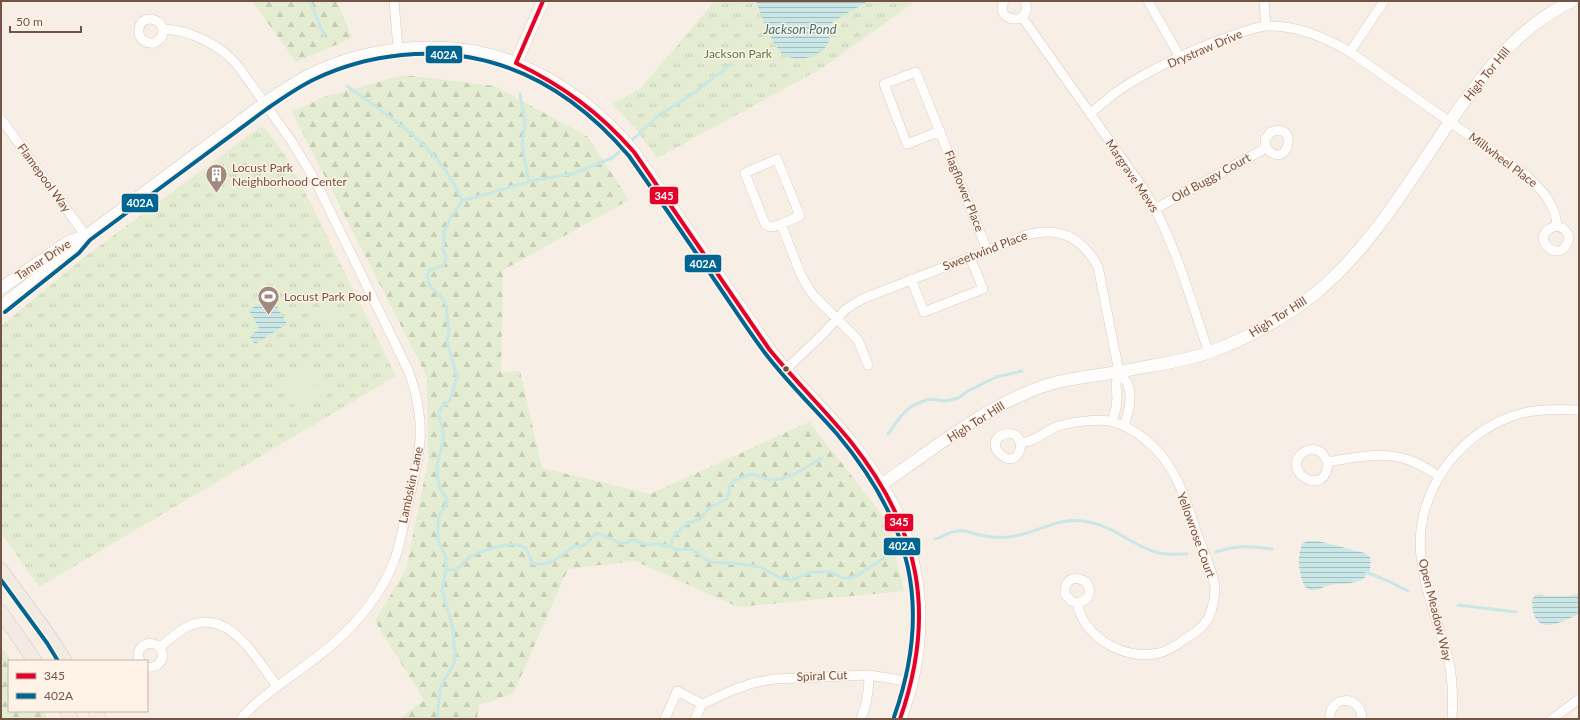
<svg xmlns="http://www.w3.org/2000/svg" width="1580" height="720" font-family="Lato,sans-serif">
<style>
.grass{fill:url(#grass-tufts)}
.forest{fill:url(#forest-firs)}
.garden{fill:#e4ecd1}
.water{fill:url(#water-rules)}
.lines{fill:none;stroke-linecap:round;stroke-linejoin:round}
.stream{stroke:#c9e7e6;stroke-width:3}
.street-casing{stroke:#d8ccc5;stroke-width:10}
.secondary-casing{stroke:#d7cbc3;stroke-width:13}
.primary-casing{stroke:#d5cac4;stroke-width:15}
.street{stroke:#fefdfb;stroke-width:9}
.secondary{stroke:#fefdfb;stroke-width:12}
.primary{stroke:#f2ebe3;stroke-width:14}
.bus-1-casing{stroke:#fff3e7;stroke-width:7}
.bus-2-casing{stroke:#fff3e7;stroke-width:7}
.bus-1{stroke:#e4002b;stroke-width:4}
.bus-2{stroke:#006592;stroke-width:4}
.bus-dot{fill:#745347;stroke:#fff3e7;stroke-width:1.5}
.labels{text-anchor:middle;stroke-width:3;stroke-linejoin:round;paint-order:stroke}
.street-label{font-size:12px;fill:#745347;stroke:#fff3e7}
.park-label{font-size:12px;fill:#557a3f;stroke:#fff3e7}
.poi-label{font-size:12px;fill:#745347;stroke:#fff3e7;text-anchor:start}
.water-label{font-size:13px;font-style:italic;fill:#3b767a;stroke:#fff3e7}
.line-badge{stroke:#fff3e7;stroke-width:1.5}
.badge-label{font-size:11px;text-anchor:middle;font-weight:bold;fill:#fff}
</style>
<defs>
<pattern id="grass-tufts" width="24" height="20" patternUnits="userSpaceOnUse"><rect width="24" height="20" fill="#e4ecd1"/><path d="M3 7l-1-3M5 7V3M7 7l1-3M15 17l-1-3M17 17v-4M19 17l1-3" fill="none" stroke="#c7ccb5"/></pattern>
<pattern id="forest-firs" width="22" height="20" patternUnits="userSpaceOnUse"><rect width="22" height="20" fill="#e4ecd1"/><path d="M5 1l3.5 6h-7zM16 11l3.5 6h-7z" fill="#c7ccb5"/></pattern>
<pattern id="water-rules" width="6" height="5" patternUnits="userSpaceOnUse"><rect width="6" height="5" fill="#c9e7e6"/><path d="M0 2.5h6" fill="none" stroke="#a8bebc"/></pattern>
</defs>
<rect width="100%" height="100%" fill="#f7efe6"/>
<path class="grass" d="M715,1H916L821,69L657,158L635,128L612,104L640,89Z
M260,127L265,128L287,158L304,190L396,376L39,587L1,533V326L87,255Z"/>
<path class="forest" d="M252,1H337L352,38L296,62Z
M404,75L495,86L588,137L629,200L503,270L501,373L520,371L542,468L650,494L809,422L888,522L904,591L738,607L635,561L568,569L513,694L479,705L477,719H399L424,700L375,621L406,569L428,461L427,377L292,112L326,96Z
M1,646L12,661H9V711H43L48,719H1Z"/>
<path class="garden" d="M327,286L343,315L329,323L313,294Z
M308,364L316,377L288,395L279,382Z
M319,382L327,395L298,413L290,399Z"/>
<path class="water" d="M756,1H868C855,10 839,15 828,27C829,33 831,39 827,45C818,60 789,64 778,49C769,37 762,16 756,1Z
M271,297L287,324L255,344L250,337L259,328L249,310Z
M1308,541H1318L1365,553L1370,557C1371,565 1371,571 1365,577C1357,585 1339,583 1329,585C1323,587 1317,591 1311,590C1309,590 1307,588 1305,587C1299,574 1296,557 1303,543Z
M1579,593V614C1557,624 1533,638 1532,600L1535,595L1539,594L1547,596H1570Z"/>
<g class="lines">
<path class="stream" d="M310,1L324,36
M347,86C383,112 431,142 453,182C457,188 459,195 462,201
M520,94L525,122L522,144L529,182
M630,142L659,115L690,96L731,64
M888,434L901,416L908,409L914,405L929,399L946,401L958,398L968,391L996,377L1022,371
M935,539C942,537 951,531 958,531C966,530 971,533 979,535C988,537 1000,538 1009,537C1038,534 1057,515 1089,522C1115,527 1134,547 1159,553C1168,555 1178,554 1187,554
M670,546L674,536L686,524L700,519L709,508L727,499L729,493V487L733,481L752,474L769,480L780,479L795,474L822,458
M1216,552C1236,545 1250,546 1272,549
M446,570C450,570 455,570 458,568C462,566 464,562 467,559C476,552 515,538 525,548C529,552 530,559 533,564C551,567 561,555 574,546C590,549 587,537 598,533L622,544L633,540L650,545L656,544L670,546L677,550L691,549L710,562L739,564L760,567L781,578L791,580L812,572H831L842,578H850L858,575L884,558
M1366,572L1388,581L1408,591
M1458,605L1516,612
M437,719L440,689L444,680L454,664L456,653L454,647L453,628L442,590L446,570V558L438,540V518L447,503V499L440,489L438,480L437,465L444,437L439,414L440,409L450,400L457,377L447,341L449,331L446,305L440,295L430,287L427,275L429,270L443,266L445,262L446,256L443,250L444,232L450,219L462,201L535,180L572,174L612,158L626,146"/>
<defs>
<path id="street" d="M394,1L398,49
M1004,1C993,23 1034,27 1025,1
M1148,1L1180,57
M1264,1L1266,26
M1022,17L1145,191C1175,241 1190,298 1209,353
M163,29L162,37L155,43C129,46 137,7 160,23L163,29C190,30 221,45 238,66L292,142L316,182L409,372C427,424 421,448 409,500C404,521 401,544 393,564C380,595 358,622 333,644C313,661 291,676 270,692C260,700 249,708 241,719
M1350,52L1384,1
M1090,114C1100,105 1110,96 1121,89C1154,67 1202,45 1240,33C1248,30 1258,27 1266,26C1297,25 1324,37 1350,52L1526,175C1541,189 1556,204 1557,226C1565,228 1572,235 1567,244C1556,265 1526,233 1557,226
M1,119L86,236
M940,131L907,144L884,84L916,72L987,250
M1155,209L1266,148C1288,173 1300,121 1271,132L1265,139L1266,148
M781,224L800,216L777,159L745,173L765,224C771,229 775,226 781,224L801,275L807,286L814,296L858,340L868,365
M911,279L924,312L983,289L970,257
M785,370L821,336L846,309L862,299L1027,235C1059,226 1082,237 1098,267L1119,372C1122,376 1126,380 1128,385C1133,399 1128,413 1124,426
M1112,422L1116,408L1117,398L1116,384L1119,372
M1021,443L1016,435L1008,433C974,441 1019,480 1021,443C1034,442 1044,432 1056,427C1069,422 1100,418 1113,422C1135,428 1157,447 1169,466C1183,487 1190,515 1199,539C1204,554 1213,571 1215,587C1215,598 1213,607 1209,617C1204,627 1195,633 1185,639C1177,645 1168,651 1159,653C1125,661 1084,638 1077,603L1071,601L1065,594C1064,579 1074,575 1086,582C1093,593 1089,600 1077,603
M1328,462L1322,453C1316,449 1310,448 1304,452C1278,470 1327,501 1328,462C1354,457 1382,451 1409,460C1420,464 1429,470 1439,476
M160,647C168,641 176,633 185,628C228,604 256,659 277,686
M140,661C135,652 141,645 150,643L157,645C168,654 161,669 147,667
M665,719L677,691L702,704
M695,719L702,704L733,690L753,683L774,679L869,675L912,682
M861,719C867,704 869,691 869,675
M1330,719C1328,696 1361,693 1362,719
M1452,719C1453,700 1453,681 1449,662C1440,627 1425,593 1421,557C1414,495 1457,433 1516,415C1536,408 1558,410 1579,410
M1552,719L1579,699"/>
<path id="secondary" d="M516,63L543,1
M1,288L70,241L85,236
M1,307L75,248L86,236L265,103C281,92 297,81 314,73C374,44 455,38 517,64C564,83 603,114 634,152L769,349C794,382 825,409 851,442C869,465 888,491 899,518C926,583 926,654 900,719
M881,485C931,451 980,410 1038,388C1065,378 1096,376 1124,371C1152,365 1183,362 1210,352C1248,338 1285,318 1317,292C1372,246 1409,182 1449,123C1484,73 1516,28 1572,1"/>
<path id="primary" d="M1,570L52,640L65,661
M1,612L35,661
M67,711L71,719
M95,711L99,719"/>
</defs>
<use href="#street" class="street-casing"/>
<use href="#secondary" class="secondary-casing"/>
<use href="#primary" class="primary-casing"/>
<use href="#street" class="street"/>
<use href="#secondary" class="secondary"/>
<use href="#primary" class="primary"/>
<defs>
<path id="bus-1" d="M516,63C563,86 599,112 634,152L769,349C795,381 825,410 851,442C920,529 937,613 900,719
M516,63L543,1"/>
<path id="bus-2" d="M5,312L79,253L90,240L268,108C283,98 298,87 315,79C342,66 372,58 402,55C495,46 570,87 629,156C660,200 690,244 720,288C735,310 749,332 765,353C787,382 813,407 837,434C911,522 933,607 894,717
M1,580L47,643L58,661"/>
</defs>
<use href="#bus-1" class="bus-1-casing"/>
<use href="#bus-2" class="bus-2-casing"/>
<use href="#bus-1" class="bus-1"/>
<use href="#bus-2" class="bus-2"/>
</g>
<defs>
<symbol id="building-pin" viewBox="-11 -11 22 30"><path d="M0 17L-7.5 6A9.5 9.5 0 1 1 7.5 6Z" fill="#a28a7f" stroke="#fff3e7"/><path d="M-4-6H4V6H1V3H-1V6H-4ZM-2.5-4.3h1.7v1.8h-1.7ZM.8-4.3h1.7v1.8H.8ZM-2.5-1h1.7V.8h-1.7ZM.8-1h1.7V.8H.8Z" fill="#fff"/></symbol>
<symbol id="stadium-pin" viewBox="-11 -11 22 30"><path d="M0 17L-7.5 6A9.5 9.5 0 1 1 7.5 6Z" fill="#a28a7f" stroke="#fff3e7"/><path d="M0-5a6.5 5 0 1 0 0 10a6.5 5 0 1 0 0-10ZM-3.5-1.8h7v3.6h-7Z" fill="#fff"/></symbol>
</defs>
<g fill-rule="evenodd">
<use href="#building-pin" x="204" y="162" width="25" height="34"/>
<use href="#stadium-pin" x="256" y="284" width="25" height="34"/>
</g>
<circle class="bus-dot" cx="786" cy="369" r="3.5"/>
<g class="labels">
<g class="street-label">
<text transform="translate(1205 49) rotate(-23)" y="4">Drystraw Drive</text>
<text transform="translate(1487 74) rotate(-51)" y="4">High Tor Hill</text>
<text transform="translate(1503 160) rotate(37)" y="4">Millwheel Place</text>
<text transform="translate(1132 176) rotate(56)" y="4">Margrave Mews</text>
<text transform="translate(44 178) rotate(54)" y="4">Flamepool Way</text>
<text transform="translate(1211 178) rotate(-29)" y="4">Old Buggy Court</text>
<text transform="translate(964 191) rotate(68)" y="4">Flagflower Place</text>
<text transform="translate(985 251) rotate(-21)" y="4">Sweetwind Place</text>
<text transform="translate(43 260) rotate(-33)" y="4">Tamar Drive</text>
<text transform="translate(1278 317) rotate(-32)" y="4">High Tor Hill</text>
<text transform="translate(976 422) rotate(-32)" y="4">High Tor Hill</text>
<text transform="translate(411 485) rotate(-78)" y="4">Lambskin Lane</text>
<text transform="translate(1196 535) rotate(70)" y="4">Yellowrose Court</text>
<text transform="translate(1435 610) rotate(76)" y="4">Open Meadow Way</text>
<text transform="translate(822 676) rotate(-2)" y="4">Spiral Cut</text>
</g>
<g class="park-label">
<text x="738" y="58">Jackson Park</text>
</g>
<g class="poi-label">
<text x="232" y="172">Locust Park<tspan x="232" dy="14">Neighborhood Center</tspan></text>
<text x="284" y="301">Locust Park Pool</text>
</g>
<g class="water-label">
<text x="800" y="34">Jackson Pond</text>
</g>
</g>
<g class="line-badge">
<rect x="425" y="45" width="38" height="19" rx="4" fill="#006592"/>
<rect x="649" y="186" width="30" height="19" rx="4" fill="#e4002b"/>
<rect x="121" y="193" width="38" height="20" rx="4" fill="#006592"/>
<rect x="684" y="254" width="38" height="19" rx="4" fill="#006592"/>
<rect x="884" y="513" width="30" height="19" rx="4" fill="#e4002b"/>
<rect x="883" y="537" width="38" height="19" rx="4" fill="#006592"/>
</g>
<g class="badge-label">
<text x="444" y="59">402A</text>
<text x="664" y="200">345</text>
<text x="140" y="207">402A</text>
<text x="703" y="268">402A</text>
<text x="899" y="526">345</text>
<text x="902" y="550">402A</text>
</g>
<rect width="1580" height="720" fill="none" stroke="#745347" stroke-width="4"/>
<rect x="8" y="660" width="140" height="52" fill="#fff3e7" stroke="#c7b3a7"/>
<rect x="16" y="673" width="20" height="6" fill="#e4002b" stroke="#c7b3a7"/>
<text x="44" y="680" font-size="12" fill="#745347">345</text>
<rect x="16" y="693" width="20" height="6" fill="#006592" stroke="#c7b3a7"/>
<text x="44" y="700" font-size="12" fill="#745347">402A</text>
<path d="M10 26v6h71v-6" fill="none" stroke="#745347" stroke-width="2"/>
<text x="16" y="26" font-size="12" fill="#745347" stroke="#fff3e7" stroke-width="3" paint-order="stroke">50 m</text>
</svg>
